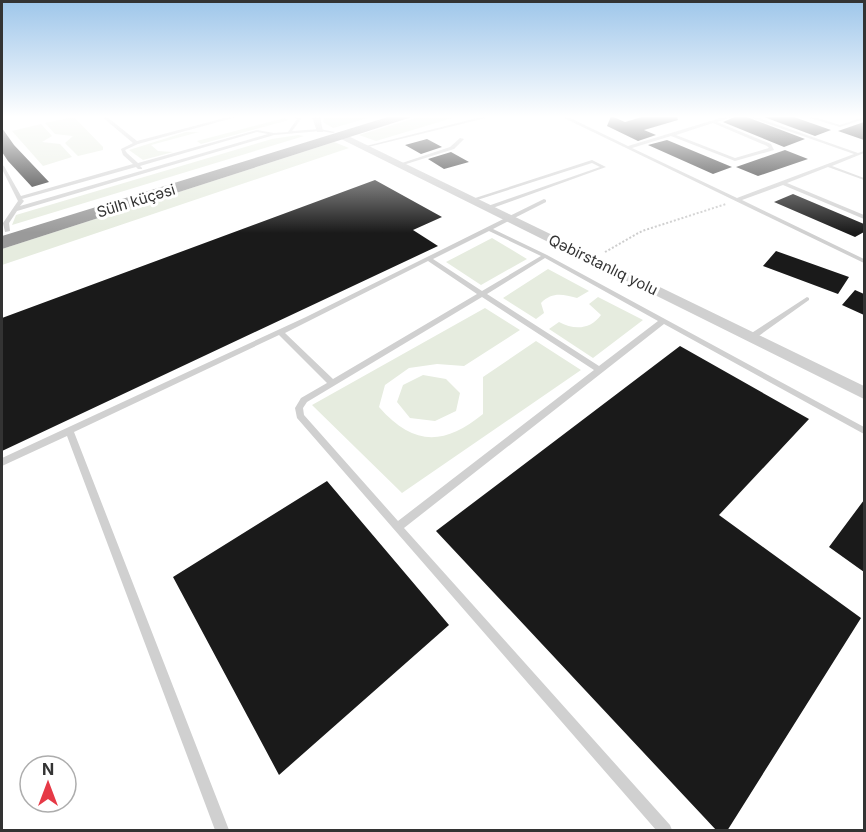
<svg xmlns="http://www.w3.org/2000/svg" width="866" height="832" font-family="Inter,sans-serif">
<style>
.green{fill:#e6ecdf}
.building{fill:#1a1a1a}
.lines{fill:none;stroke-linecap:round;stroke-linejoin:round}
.path{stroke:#cdcdcd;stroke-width:2;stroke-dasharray:2 2;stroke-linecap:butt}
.lane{fill:#d0d0d0;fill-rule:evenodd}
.street{fill:#d0d0d0;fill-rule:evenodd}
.highway{fill:#9a9a9a;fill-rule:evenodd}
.labels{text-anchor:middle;stroke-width:6;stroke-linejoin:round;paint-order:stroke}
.far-street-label{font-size:15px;fill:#333;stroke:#fff}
</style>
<rect width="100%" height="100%" fill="#fff"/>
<path class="green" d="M324,116H375L333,128L323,122Z
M422,116H459L376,141L359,135Z
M74,117L103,147V150L78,156L65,143L73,136L55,134L45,123Z
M285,118L289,120L201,144L197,141Z
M41,124L52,136L42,142L60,144L72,157L43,166L12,131Z
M186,132H199L151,145L158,151L173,152L143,160L129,150Z
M298,135L304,136L12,225L16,215L272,139Z
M334,142L349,148L2,265V249Z
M492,238L527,259L481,285L446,262Z
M548,269L589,291L577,298C562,294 552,292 541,303L544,313L536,319L503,298Z
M598,297L643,320L593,358L549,329L559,322C574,330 590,330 601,315L589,304Z
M485,308L520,330L464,366L437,364L409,368L385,385L379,407C413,446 444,446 483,414V377L536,341L581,370L402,493L312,405Z
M423,375L446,379L460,393L456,411L435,421L410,418L397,402L403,385Z"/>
<path class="building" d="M611,116L625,122L645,116H677L678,120L644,130L656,135L638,141L607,126Z
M737,116H744L805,139L784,147L723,122Z
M761,116H791L831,130L815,136Z
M864,122V140L838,131Z
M2,128L14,145L49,182L32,187L8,161L2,152Z
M427,139L442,147L421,154L405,145Z
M667,140L732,167L713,174L648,145Z
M785,150L808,159L758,176L736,167Z
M451,152L469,162L444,169L428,159Z
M375,180L442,217L413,230L438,246L2,451V318Z
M793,194L864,224V232L855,237L774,202Z
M776,251L849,277L838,294L763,266Z
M855,290L864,294V315L842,305Z
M680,346L809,419L719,515L861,618L727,831H717L436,531Z
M327,481L449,625L279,775L173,577Z
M864,500V572L829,547Z"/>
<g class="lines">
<path class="path" d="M605,252L642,231L726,204"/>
<path class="lane" d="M101,116H106L137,141L232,116H240L138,144L125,150L127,153L138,163L257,130L274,133L288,132L297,119L290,116H297L301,119L292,131L320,129L335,132L333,133L320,131L274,135L17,211L9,223L10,231L5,232L3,223L18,201L2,169V165L4,166L21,196L133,164L123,155L121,149L133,143ZM257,132L268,134L20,206L24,201L22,199L136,167L138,169H142V168L140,166Z
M485,116H494L364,148L362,147Z
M560,116H566L628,146L727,116H735L717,122L771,144L774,150L735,161L671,136L632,148L737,198L854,154L746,116H753L858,153L864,151V153L832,166L864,178V180L828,167L787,183L864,215V219L783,185L742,200L864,259V263ZM713,123L767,146L769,148L735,158L676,135Z
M803,116H811L840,125L864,117V119L840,127Z
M460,138L464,139L454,149L403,165L399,164L450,147Z
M592,160L606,167L487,210L484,208L485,207L600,167L592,163L474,201L469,200Z
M544,199L546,200V202L493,229L547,255L864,427V434L664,324L404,528L670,825L672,830H656L297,418L295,408L301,398L327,383L279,335L74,432L229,830H215L67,436L2,466V458L306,317ZM489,231L541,256L482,291L433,259ZM545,258L658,321L599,366L487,294ZM428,261L477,294L333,379L285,333ZM482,297L594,370L398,521L304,415L303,408L307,402Z
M807,297L809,298V300L753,340H747L746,338L747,336Z"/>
<path class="street" d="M312,116H320L323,132H317Z
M342,133L864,386V399L339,138L338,136Z"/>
<path class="highway" d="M391,116H415L2,249V236Z"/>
</g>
<linearGradient id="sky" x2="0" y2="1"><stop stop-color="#9ec6ea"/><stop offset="0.5" stop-color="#fff"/><stop offset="1" stop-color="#fff" stop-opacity="0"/></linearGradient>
<rect width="866" height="233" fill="url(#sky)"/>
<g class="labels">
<g class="far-street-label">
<text transform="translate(136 201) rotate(-17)" y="5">Sülh küçəsi</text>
<text transform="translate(603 265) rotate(26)" y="5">Qəbirstanlıq yolu</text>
</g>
</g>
<rect width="866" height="832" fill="none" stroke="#333333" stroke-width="6"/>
<g transform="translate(48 784)"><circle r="28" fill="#ffffff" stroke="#adadad" stroke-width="1.5"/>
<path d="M0-4.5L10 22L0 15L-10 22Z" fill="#e63946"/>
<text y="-9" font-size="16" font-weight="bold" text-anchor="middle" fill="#333333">N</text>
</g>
</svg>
